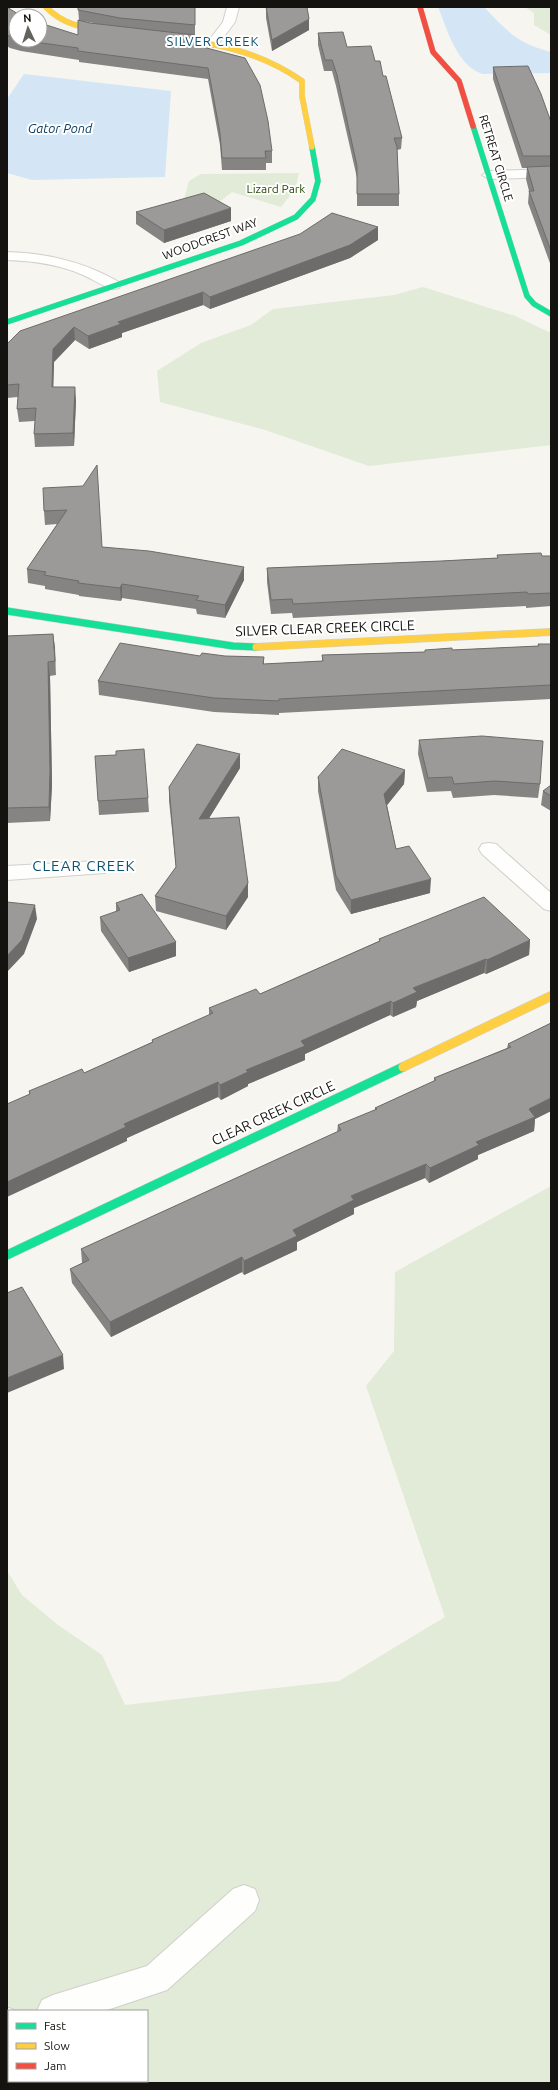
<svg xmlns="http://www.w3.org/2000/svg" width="558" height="2090" font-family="Ubuntu,sans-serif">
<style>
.green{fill:#e1ebd7;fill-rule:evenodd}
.water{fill:#d4e6f5}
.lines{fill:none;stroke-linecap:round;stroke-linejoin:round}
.street-casing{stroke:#d1d0cc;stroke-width:2}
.fast-far2-casing{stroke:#d1d0cc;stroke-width:6}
.fast-far1-casing{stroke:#d1d0cc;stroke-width:8}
.fast-casing{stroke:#d1d0cc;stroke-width:10}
.slow-far2-casing{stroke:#d1d0cc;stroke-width:6}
.slow-far1-casing{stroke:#d1d0cc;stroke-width:8}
.slow-casing{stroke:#d1d0cc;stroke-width:10}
.jam-casing{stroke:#d1d0cc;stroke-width:6}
.street{fill:#fefefd;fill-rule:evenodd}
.fast-far2{stroke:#16e098;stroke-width:5.5}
.fast-far1{stroke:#16e098;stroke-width:7}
.fast{stroke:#16e098;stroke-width:9}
.slow-far2{stroke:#ffcf43;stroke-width:5.5}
.slow-far1{stroke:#ffcf43;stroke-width:7}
.slow{stroke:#ffcf43;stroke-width:9}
.jam{stroke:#f24e42;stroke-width:5.5}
.wall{fill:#868483;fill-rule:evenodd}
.shaded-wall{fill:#6d6c6a}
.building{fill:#9c9a98;stroke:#6d6c6a}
.labels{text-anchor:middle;stroke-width:4;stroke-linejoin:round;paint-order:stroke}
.far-street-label{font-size:12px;fill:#14130f;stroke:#fff}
.far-park-label{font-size:12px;fill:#264a04;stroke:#fff}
.far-neighbourhood-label{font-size:13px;letter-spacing:1px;fill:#0d5370;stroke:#fff}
.far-water-label{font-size:13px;font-style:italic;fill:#02395d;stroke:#fff}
.street-label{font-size:14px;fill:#14130f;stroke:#fff}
.neighbourhood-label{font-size:15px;letter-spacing:1px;fill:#0d5370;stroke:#fff}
</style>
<rect width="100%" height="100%" fill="#f6f5ef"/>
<path class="green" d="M525,7H551V35L534,25V13Z
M299,173L295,189L281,207L232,192L213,207L184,199L189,181L201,174Z
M423,287L515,316L551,333V445L369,466L265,430L160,402L157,371L201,343L251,325L273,309L394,295Z
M551,1186V2083H7V1571L22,1595L58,1625L102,1655L125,1705L339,1681L445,1617L366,1386L394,1351L395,1272ZM9,2011H147V2081H9Z"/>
<path class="water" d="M438,7H484C508,32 517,43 551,52V73L482,74C456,64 448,31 438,7Z
M24,74L171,91L165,177L32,180L7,173V99Z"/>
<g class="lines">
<defs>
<path id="street" d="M227,7H239L235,22L216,47H208L206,44L223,22Z
M551,169V177L489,179L482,175L489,171Z
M7,252C47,253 84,262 119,282L121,285L119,288L114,289C103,287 93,279 83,275C59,264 33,261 7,260Z
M489,843L496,844L551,893V911L544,909L482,854L479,849L482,844Z
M98,861L105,863L108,868L105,873L7,880V866Z
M244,1885L255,1889L259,1900L255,1911L167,1990L104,2011H37L42,2000L53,1995L147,1966L233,1889Z
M9,2008L16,2011H9V2040L7,2041V2009Z"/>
<path id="fast-far2" d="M473,126L527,296L534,304L551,314
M7,322L241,243L296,217L313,199L318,181L312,147"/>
<path id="fast-far1" d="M7,611L233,646L256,647"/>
<path id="fast" d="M7,1255L403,1067"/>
<path id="slow-far2" d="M46,7C63,25 84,28 108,31
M166,37C216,43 261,52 302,81V96L312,147"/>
<path id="slow-far1" d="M256,647L551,632"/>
<path id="slow" d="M403,1067L551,996"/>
<path id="jam" d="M420,7L433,52L459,81L473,126"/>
</defs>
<use href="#street" class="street-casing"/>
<use href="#fast-far2" class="fast-far2-casing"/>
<use href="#fast-far1" class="fast-far1-casing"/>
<use href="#fast" class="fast-casing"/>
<use href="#slow-far2" class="slow-far2-casing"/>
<use href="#slow-far1" class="slow-far1-casing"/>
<use href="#slow" class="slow-casing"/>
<use href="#jam" class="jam-casing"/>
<use href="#street" class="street"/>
<use href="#fast-far2" class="fast-far2"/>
<use href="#fast-far1" class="fast-far1"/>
<use href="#fast" class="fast"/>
<use href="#slow-far2" class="slow-far2"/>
<use href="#slow-far1" class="slow-far1"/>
<use href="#slow" class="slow"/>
<use href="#jam" class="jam"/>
</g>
<path class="wall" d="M7,7L16,16V40H40L78,35L79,20L78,7H195V45L272,151V163H266V170H222L220,145L208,79L79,62V60L21,51L10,48L7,46ZM83,21L99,24L90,23Z
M266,7L309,30L272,51L266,18Z
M318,33L347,47L375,61L383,76L402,138L401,149L397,150L399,194V206H357V178L336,86L332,71H324L318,45Z
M493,67L551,122V266L528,203L529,191L526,179L527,168H522L493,79Z
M136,212L231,221L164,243L136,224Z
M378,227V240L350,258L210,309L203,305L122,333V337L89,349L75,340L54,362L53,387L76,400L74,446L35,447L34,434L35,421L19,422L17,409L18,397L7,398V344Z
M83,486L102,547L244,567V580L225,618L197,614L196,609L122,598L121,601L79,596V595L45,589V586L28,583L27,569L57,524L45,525L44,511Z
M497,555L542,556H551V606L526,608V606L293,618L292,613L271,614L267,582V568L441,561L497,558Z
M53,634L56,675L50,676L52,785L50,821L7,823V636Z
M538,644H551V699L279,713V715L214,712L99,695L98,681L200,656L264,657V664L322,661V655L425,652V650H452L538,646Z
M419,740L540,784L538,798L494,795L453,798L451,791L427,792L418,754Z
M116,755L148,798L149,812L99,815L98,801Z
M240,768L209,818L248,883V897L226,930L156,911L155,896L176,867L169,801V787Z
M405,770L404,784L387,805L396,849L430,893L351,914L336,890L318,791V777Z
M551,785V811L541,805L543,791Z
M116,903L176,942V956L129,972L101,931L100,917L116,912Z
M379,939L530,940L529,955L486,974L484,973L417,1001L416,1007L393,1017L390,1015L305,1054V1060L248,1084V1086L221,1100L218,1097L127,1138V1141L29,1094V1091L84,1073L152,1042V1040L209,1015V1008L260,994L379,941Z
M551,1023V1111L535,1119L534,1131L478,1155V1159L429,1183L425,1178L354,1208V1214L297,1242V1250L244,1275L242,1272L111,1337L72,1283L70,1269L82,1263L81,1249L337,1132L338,1125L375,1110V1108L434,1081V1078L507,1048L508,1044Z"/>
<path class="shaded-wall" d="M309,19V30L272,51V40Z
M231,208V221L164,243V230Z
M378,227V240L350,258L210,309V297Z
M203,292V305L122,333V337L89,349L88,336L118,322Z
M74,327L75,340L54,362L53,400L52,387L53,349Z
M75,387L76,400L74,446L73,433Z
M244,567V580L225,618V605Z
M122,584V598L121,601L120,588Z
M53,634L55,647L56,675L55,661Z
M48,662L50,676L52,785L50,821L49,807Z
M240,754V768L200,833L199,819Z
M405,770L404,784L384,809V794Z
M431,879L430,893L351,914V900Z
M248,883V897L226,930V916Z
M35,905L37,919L24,954L7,972V956Z
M530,940L529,955L486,974L487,960Z
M176,942V956L129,972L128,958Z
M486,959L484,973L417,1001L416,1007L393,1017V1003L413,988Z
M391,1001L390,1015L305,1054V1060L248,1084V1086L221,1100L220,1085L246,1070L301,1041Z
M218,1082V1097L127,1138V1141L7,1197V1182L124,1124Z
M551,1098V1111L535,1119L534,1131L478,1155V1159L429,1183L430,1168L476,1142L529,1109Z
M426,1164L425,1178L354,1208V1214L297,1242V1250L244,1275V1261L293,1230L351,1196Z
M242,1257V1272L111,1337L110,1322Z
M63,1355L64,1369L7,1393V1378Z"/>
<path class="building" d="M7,7L21,16H16V39L7,35Z
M78,7H195V25L120,18L78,10Z
M266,7H307L309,19L272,40Z
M78,20L90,23L195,35V45L245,58L260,85L268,121L272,151H265L266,158H222L220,133L208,68L78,51V48L20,40H40V23L78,35Z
M343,32L347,47L371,46L375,61H380L383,76H386L402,138H394L397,147L399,194H357V166L337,75L332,60H325L318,33Z
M528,66L541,94L551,122V156H523L493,67Z
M551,166V251L529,191H534L527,167Z
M204,193L231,208L164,230L136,212Z
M332,213L378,227L350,245L210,297L203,292L118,322L121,324L88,336L74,327L53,349L52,387H75L73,433L34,434L36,408L17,409L19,384L7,385V344L20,331L300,234Z
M97,465L102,547L149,551L244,567L225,605L196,600L199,596L122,584L120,588L78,583L79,581L44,575L46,572L27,569L67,510L44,511L43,488L83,486Z
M541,553L542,556H551V593L528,594L527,592L293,604L292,599L271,600L267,568L441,561L498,558L497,555Z
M53,634L55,661L48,662L50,771L49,807L7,808V636Z
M120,643L200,656L202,653L225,656L264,657L263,664L323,661L322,655L425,652V650L452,648V650L539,646L538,644H551V685L279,699V701L214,698L98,681Z
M482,736L543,741L540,784L495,781L454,784L452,777L428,778L419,740Z
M197,744L240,754L199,819L239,817L248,883L226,916L155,896L176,867L169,787Z
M144,749L148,798L98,801L95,756L116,755V751Z
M342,749L405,770L384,794L396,849L409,846L431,879L351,900L336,876L318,777Z
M551,785V796L543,791Z
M142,894L176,942L128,958L100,917L120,910L116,903Z
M484,897L530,940L487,960L486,959L413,988L417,992L393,1003L391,1001L301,1041L305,1046L246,1070L248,1072L220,1085L218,1082L124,1124L126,1127L7,1182V1104L30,1094L29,1091L82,1069L84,1073L153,1042L152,1040L213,1013L209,1008L256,989L260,994L380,941L379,939Z
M7,902L35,905L22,940L7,956Z
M551,1023V1098L529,1109L535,1117L476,1142L479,1145L430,1168L426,1164L351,1196L354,1200L293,1230L297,1236L244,1261L242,1257L110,1322L70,1269L89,1260L81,1249L341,1130L338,1125L377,1109L375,1108L436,1080L434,1078L511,1047L508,1044Z
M22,1287L63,1355L7,1378V1293Z"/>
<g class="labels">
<g class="far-street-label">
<text transform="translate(496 158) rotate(73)" y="4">RETREAT CIRCLE</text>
<text transform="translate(210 239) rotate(-20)" y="4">WOODCREST WAY</text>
</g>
<g class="far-park-label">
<text x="276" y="193">Lizard Park</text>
</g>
<g class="far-neighbourhood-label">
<text x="213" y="46">SILVER CREEK</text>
</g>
<g class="far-water-label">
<text x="60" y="133">Gator Pond</text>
</g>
<g class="street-label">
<text transform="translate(325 628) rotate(-2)" y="5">SILVER CLEAR CREEK CIRCLE</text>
<text transform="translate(273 1113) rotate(-25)" y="5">CLEAR CREEK CIRCLE</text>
</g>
<g class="neighbourhood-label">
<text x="84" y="871">CLEAR CREEK</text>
</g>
</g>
<rect width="558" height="2090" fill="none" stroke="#14130f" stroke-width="16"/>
<rect x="8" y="2010" width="140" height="72" fill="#ffffff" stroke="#a1a19f"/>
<rect x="16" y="2023" width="20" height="6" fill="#16e098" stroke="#a1a19f"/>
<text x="44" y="2030" font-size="12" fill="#14130f">Fast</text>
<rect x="16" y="2043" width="20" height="6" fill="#ffcf43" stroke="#a1a19f"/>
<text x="44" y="2050" font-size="12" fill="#14130f">Slow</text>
<rect x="16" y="2063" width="20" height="6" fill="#f24e42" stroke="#a1a19f"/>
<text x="44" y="2070" font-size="12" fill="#14130f">Jam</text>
<g transform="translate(28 28) rotate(356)"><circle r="19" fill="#ffffff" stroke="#a1a19f"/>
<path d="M0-3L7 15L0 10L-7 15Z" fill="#63625d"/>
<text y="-6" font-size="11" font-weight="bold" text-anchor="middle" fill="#14130f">N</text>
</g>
</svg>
